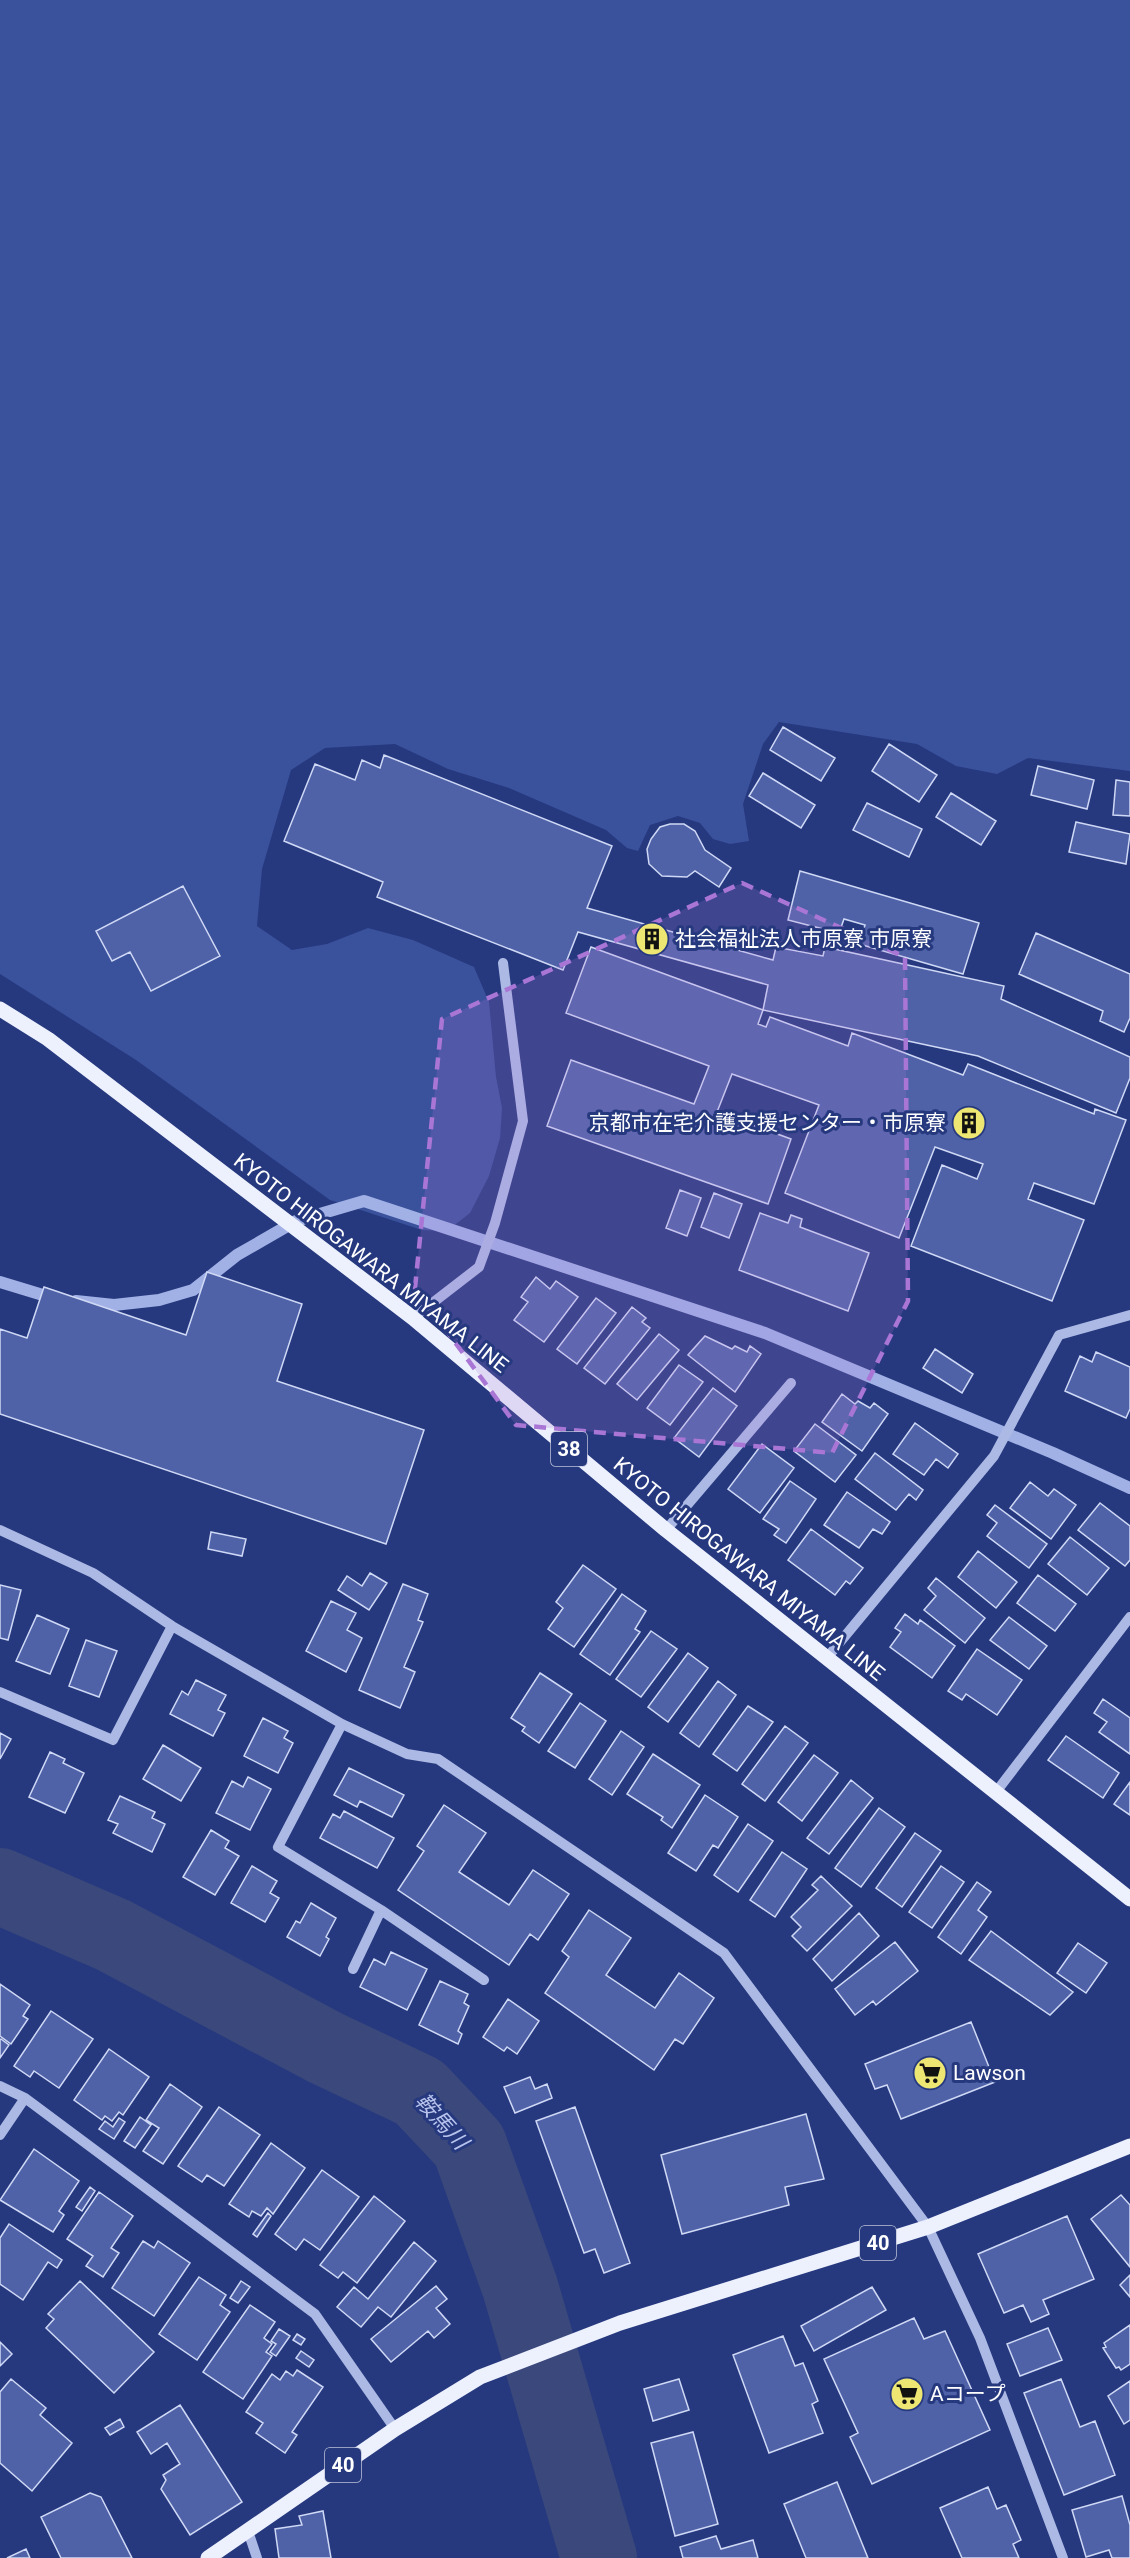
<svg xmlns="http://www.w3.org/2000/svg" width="1130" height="2558" font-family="Roboto,'Noto Sans JP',sans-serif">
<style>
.green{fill:#3a519c}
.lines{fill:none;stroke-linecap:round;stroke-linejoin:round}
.stream{stroke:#a1b1e6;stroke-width:12}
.river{stroke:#3a487b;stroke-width:76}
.building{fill:#4f62a7;stroke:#cfd8f5;stroke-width:1.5}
.minor{stroke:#acb9e5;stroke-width:10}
.major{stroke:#edf0fd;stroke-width:15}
.marked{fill:#a976d5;fill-opacity:0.2;stroke:#a976d5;stroke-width:4.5;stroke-dasharray:12 8;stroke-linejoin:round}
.labels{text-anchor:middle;stroke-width:6;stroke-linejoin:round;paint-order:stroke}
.shield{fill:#26397f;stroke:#bec4d9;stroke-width:1.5}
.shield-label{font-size:20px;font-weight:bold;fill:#fff}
.poi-label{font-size:21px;fill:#fff;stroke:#26397f;text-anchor:start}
.street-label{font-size:21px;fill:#fff;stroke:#26397f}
.water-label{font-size:22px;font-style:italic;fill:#b8c4ed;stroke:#26397f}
</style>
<rect width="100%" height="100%" fill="#26397f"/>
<path class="green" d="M0,0H1130V771L1028,758L997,774L956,766L917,744L779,722L763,744L743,804L749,841L730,844L713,839L700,823L678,816L650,825L638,851L627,848L606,830L509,788L448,769L395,744L325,748L291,770L262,869L257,926L292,950L327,944L368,928L413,940L474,967L489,1002L496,1077L502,1108L500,1138L489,1176L470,1213L447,1231L422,1230L330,1200L136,1060L0,974Z"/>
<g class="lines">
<path class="stream" d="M0,1282L56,1299
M76,1301L114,1305L159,1300L193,1290L237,1255L296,1221L364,1201L765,1333L1053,1453L1130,1488"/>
<path class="river" d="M0,1886L113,1935L326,2048L419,2092L469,2145L520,2287L599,2558"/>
</g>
<path class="building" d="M783,727L835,758L821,781L770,750Z
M889,744L937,775L919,802L872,771Z
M384,755L612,846L587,908L773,960L776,947L823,956L825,947L1004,986L1001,999L1130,1057V1078L1116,1113L978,1056L763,1010L768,985L578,932L563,970L377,897L383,882L284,841L315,764L355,780L362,760L380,768Z
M1038,766L1094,780L1087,809L1031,795Z
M763,773L815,805L801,828L749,796Z
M1116,780L1130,782V816L1113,815Z
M951,793L996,821L981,845L936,817Z
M867,803L922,829L909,857L853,830Z
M1076,822L1130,834L1126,864L1069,852Z
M670,824H684L695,831L705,850L731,868L719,887L695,871L687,877L662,876L649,864L647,849L651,839L660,827Z
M800,871L979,923L963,974L859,944L865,925L844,919L839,933L788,920Z
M183,886L220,956L151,991L130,952L112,961L96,931Z
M1036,933L1130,974V1018L1124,1032L1100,1021L1103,1011L1019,974Z
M591,947L763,1010L758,1024L766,1027L770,1017L848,1046L852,1033L963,1075L968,1064L1094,1114L1095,1109L1126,1120L1094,1204L1034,1183L1028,1199L1084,1220L1052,1301L911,1246L942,1165L977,1179L983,1164L935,1147L899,1238L785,1193L819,1105L732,1074L717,1112L791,1139L768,1204L547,1126L571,1060L694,1104L709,1066L566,1013Z
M680,1190L701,1198L687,1236L666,1228Z
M714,1193L742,1204L729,1238L701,1227Z
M760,1213L788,1223L791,1215L802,1219L800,1227L869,1253L848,1311L739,1270Z
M207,1272L302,1304L277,1381L424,1430L386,1544L0,1414V1329L27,1338L44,1287L186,1335Z
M536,1277L550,1289L556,1281L578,1297L544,1342L514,1320L528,1302L521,1297Z
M596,1298L616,1313L577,1364L557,1349Z
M632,1307L646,1318L642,1322L650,1328L605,1384L584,1368Z
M659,1334L679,1350L637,1400L617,1384Z
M705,1336L732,1349L735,1346L747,1352L750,1346L761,1354L735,1392L688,1355Z
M935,1349L973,1374L962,1393L923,1368Z
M1096,1352L1130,1367V1409L1126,1418L1065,1391L1080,1356L1092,1362Z
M679,1365L703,1382L670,1425L647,1408Z
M713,1388L737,1406L699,1457L674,1438Z
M842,1394L855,1404L858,1401L870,1408L874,1403L888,1414L862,1451L822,1422Z
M915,1423L958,1454L948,1468L936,1459L924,1475L893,1454Z
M815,1424L856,1455L835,1482L794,1451Z
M762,1444L794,1468L760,1513L728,1489Z
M875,1453L923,1490L916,1500L909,1494L896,1510L855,1479Z
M790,1481L816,1499L786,1543L774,1535L779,1529L763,1519Z
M1030,1482L1048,1496L1054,1489L1076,1505L1051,1539L1010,1508Z
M847,1492L890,1522L882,1534L873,1529L859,1548L824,1525Z
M1100,1503L1130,1526V1560L1125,1566L1078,1530Z
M995,1505L1047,1544L1029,1568L987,1536L997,1523L987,1515Z
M811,1529L863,1568L850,1584L846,1581L835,1595L788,1560Z
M211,1532L246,1539L242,1556L208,1549Z
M1070,1537L1109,1568L1087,1595L1048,1564Z
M978,1551L1017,1582L996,1608L958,1577Z
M583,1565L616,1589L574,1647L548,1629L563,1608L556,1602Z
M370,1573L387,1583L369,1610L338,1590L347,1576L362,1586Z
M1038,1575L1076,1604L1055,1631L1017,1603Z
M936,1578L985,1618L965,1643L924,1610L936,1596L928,1588Z
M403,1584L428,1594L418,1620L423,1622L404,1667L415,1672L400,1708L359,1690Z
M0,1585L21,1590L8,1640L0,1638Z
M622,1594L646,1611L635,1629L640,1632L610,1675L580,1654Z
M331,1601L356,1613L347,1630L362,1638L346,1672L306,1651Z
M905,1614L918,1624L920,1620L955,1646L932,1678L890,1647L901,1632L895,1628Z
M37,1615L69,1629L50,1674L16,1661Z
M1009,1617L1047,1646L1029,1669L990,1640Z
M651,1631L677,1649L641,1697L616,1679Z
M86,1640L117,1651L99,1697L69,1686Z
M977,1649L1022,1680L997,1715L966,1694L962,1700L948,1691Z
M688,1653L708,1668L668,1722L648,1707Z
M540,1673L572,1694L539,1743L522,1731L525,1727L511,1718Z
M196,1680L226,1695L218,1710L225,1713L213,1736L170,1714L182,1691L188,1695Z
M718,1681L736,1695L699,1747L680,1733Z
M1103,1699L1130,1718V1754L1099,1732L1107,1722L1094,1713Z
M580,1703L606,1721L575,1768L548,1751Z
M748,1706L773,1722L737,1771L713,1754Z
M263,1718L288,1731L284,1738L293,1743L278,1773L244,1756Z
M785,1726L808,1743L765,1801L742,1784Z
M621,1731L644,1747L612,1795L589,1779Z
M0,1733L11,1739L0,1759Z
M1066,1736L1119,1773L1103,1798L1048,1760Z
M163,1745L201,1768L181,1801L143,1779Z
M50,1752L65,1759L63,1763L84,1773L65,1813L29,1797Z
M653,1754L700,1785L672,1828L661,1820L663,1817L627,1794Z
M814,1755L838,1773L802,1821L778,1802Z
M349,1768L404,1795L392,1817L360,1801L357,1807L334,1795Z
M248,1777L271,1789L250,1830L216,1813L232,1781L243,1787Z
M851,1780L873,1798L829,1854L807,1838Z
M1130,1782V1815L1114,1804Z
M705,1795L738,1817L718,1848L713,1845L696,1871L668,1853Z
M120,1796L155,1812L152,1818L165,1824L152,1852L113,1833L118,1824L108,1820Z
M444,1805L486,1833L459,1872L509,1905L533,1870L569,1894L538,1940L530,1934L509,1965L398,1890L424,1851L417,1846Z
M879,1808L905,1827L861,1887L835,1868Z
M344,1811L394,1838L377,1868L320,1838L333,1814L340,1818Z
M748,1824L773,1841L738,1892L714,1875Z
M211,1830L229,1841L225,1848L239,1856L215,1895L183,1877Z
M915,1833L941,1851L902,1907L876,1888Z
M782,1852L807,1869L775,1917L750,1900Z
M252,1866L277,1881L270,1893L279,1898L265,1922L231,1903Z
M941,1866L964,1882L932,1928L909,1912Z
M821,1876L852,1906L807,1951L792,1936L801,1927L791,1917L818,1890L812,1885Z
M977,1882L991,1892L978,1910L987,1917L961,1954L938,1937Z
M311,1903L336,1918L326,1937L329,1939L320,1956L287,1937L296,1921L300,1923Z
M589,1910L631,1938L606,1975L655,2008L679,1973L714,1998L683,2044L675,2039L654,2070L545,1993L569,1957L562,1951Z
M859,1913L879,1936L832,1981L813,1959Z
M991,1931L1073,1992L1050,2015L969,1960Z
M895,1942L918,1971L876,2005L873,2001L855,2015L835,1989Z
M1078,1943L1107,1963L1086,1993L1057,1973Z
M391,1952L427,1969L407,2010L360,1987L374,1959L385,1965Z
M440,1981L468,1994L464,2003L469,2006L458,2031L462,2034L458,2044L419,2025Z
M0,1984L30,2005L23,2016L28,2019L11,2044L0,2036Z
M508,1999L539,2021L517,2054L507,2047L504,2051L483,2037Z
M51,2011L93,2039L59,2088L34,2071L30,2077L14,2066Z
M971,2022L995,2082L901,2119L887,2085L875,2089L865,2064Z
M1,2039L9,2045L0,2058V2040Z
M109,2049L149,2077L123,2115L119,2112L112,2121L105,2116L102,2120L74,2100Z
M530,2077L535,2089L547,2084L552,2098L515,2113L504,2087Z
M170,2084L202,2107L163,2164L143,2151L159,2128L146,2120Z
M219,2107L260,2135L224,2186L207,2175L202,2182L178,2166Z
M575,2107L630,2263L604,2273L595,2249L584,2253L536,2121Z
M806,2114L824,2179L785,2187L789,2205L682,2234L661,2155Z
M140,2117L151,2125L135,2148L124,2141Z
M119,2118L125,2122L114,2139L99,2129L105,2121L113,2127Z
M271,2143L305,2168L273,2214L267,2208L261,2216L252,2211L249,2217L229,2204Z
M34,2149L79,2181L59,2211L64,2215L53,2232L0,2200Z
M322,2170L359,2197L320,2250L304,2239L296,2250L275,2234Z
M90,2187L95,2191L82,2211L76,2207Z
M99,2192L133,2216L111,2248L119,2253L103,2277L86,2266L93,2256L67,2239Z
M1121,2195L1130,2205V2267L1091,2219Z
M374,2196L405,2221L357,2283L343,2272L338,2278L320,2265Z
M268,2213L271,2216L257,2237L253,2234Z
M1067,2216L1094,2279L1043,2300L1049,2314L1031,2322L1023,2305L1004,2313L978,2254Z
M9,2224L62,2260L57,2268L48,2262L23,2300L0,2284V2238Z
M143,2241L154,2248L158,2241L190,2263L154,2316L112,2288Z
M414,2242L436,2261L391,2317L378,2307L361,2327L337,2307L354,2287L368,2299Z
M1130,2275V2297L1120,2285Z
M199,2277L226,2295L220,2305L230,2312L197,2360L159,2334Z
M80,2281L154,2352L114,2393L46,2328L54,2319L48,2314Z
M241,2281L250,2287L238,2303L230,2298Z
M436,2286L447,2299L436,2308L450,2324L434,2338L428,2331L391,2362L371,2339Z
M872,2287L886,2310L814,2351L801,2326Z
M250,2305L275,2322L264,2338L272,2344L266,2352L272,2356L243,2399L203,2372Z
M914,2318L924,2339L945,2331L990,2430L872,2484L850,2437L858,2433L824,2359Z
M1130,2325V2364L1121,2370L1119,2367L1116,2368L1103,2348L1106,2347L1104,2343Z
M1048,2328L1062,2360L1020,2376L1007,2344Z
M279,2329L290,2336L276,2356L270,2352L276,2344L271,2341Z
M297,2334L305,2339L301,2345L293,2340Z
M783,2336L795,2366L803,2363L818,2401L812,2404L823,2433L769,2453L733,2355Z
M0,2342L12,2354L0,2366Z
M301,2351L314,2360L309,2367L296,2358Z
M297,2370L323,2387L292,2432L297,2435L285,2453L256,2433L263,2423L246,2412L272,2374L280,2380L286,2371L293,2376Z
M11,2379L46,2408L40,2415L72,2443L32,2491L0,2463V2392Z
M679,2379L689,2410L653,2421L644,2389Z
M1061,2379L1080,2427L1095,2421L1115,2475L1064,2495L1024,2393Z
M1130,2381V2420L1124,2424L1108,2396Z
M180,2405L242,2502L190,2535L161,2489L166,2480L163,2475L180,2464L167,2443L151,2454L137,2432Z
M120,2419L124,2427L110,2435L105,2428Z
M693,2432L718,2524L675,2536L651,2443Z
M837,2482L868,2558H806L784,2504Z
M988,2487L997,2509L1006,2505L1021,2540L1013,2544L1019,2558H962L940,2508Z
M90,2493L101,2497L132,2558H61L41,2517Z
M1122,2496L1130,2525V2558H1112L1109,2550L1086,2557L1072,2510Z
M323,2511L331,2558H279L275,2529L302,2525L299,2516Z
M716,2536L721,2549L753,2540L758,2558H683L680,2547Z
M26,2549L30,2558H7Z"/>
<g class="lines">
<path class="minor" d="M413,1318L479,1267L495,1223L523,1121L503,963
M0,1530L93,1573L172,1626L342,1724L407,1754L438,1759L724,1953L928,2227L980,2338L1063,2558
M666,1530L791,1383
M826,1659L994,1456L1059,1335L1130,1315
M0,1692L113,1740L172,1626
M342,1724L278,1847L381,1910L484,1980
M996,1792L1130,1617
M353,1969L381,1910
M0,2086L25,2098L315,2314L395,2429
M0,2135L25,2098
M248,2531L257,2558"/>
<path class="major" d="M0,1009L48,1039L413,1318L666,1530L1130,1899
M208,2558L395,2429L480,2377L620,2323L928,2227L1130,2146"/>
</g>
<path class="marked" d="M742,883L905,957L908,1301L832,1453L516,1425L415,1288L442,1019Z"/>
<defs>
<symbol id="building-disc" viewBox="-11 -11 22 22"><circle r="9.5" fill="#eee672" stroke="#26397f"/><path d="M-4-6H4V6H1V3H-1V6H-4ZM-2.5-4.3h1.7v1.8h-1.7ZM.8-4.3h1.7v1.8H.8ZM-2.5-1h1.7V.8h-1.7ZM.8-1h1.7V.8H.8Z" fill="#111"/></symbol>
<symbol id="supermarket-disc" viewBox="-11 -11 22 22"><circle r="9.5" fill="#eee672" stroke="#26397f"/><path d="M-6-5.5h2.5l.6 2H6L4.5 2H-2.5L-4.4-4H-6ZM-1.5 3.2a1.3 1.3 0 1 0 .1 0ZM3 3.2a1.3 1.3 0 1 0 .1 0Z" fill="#111"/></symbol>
</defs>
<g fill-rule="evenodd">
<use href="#building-disc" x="633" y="920" width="38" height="38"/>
<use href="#building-disc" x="950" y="1104" width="38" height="38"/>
<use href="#supermarket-disc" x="911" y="2054" width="38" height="38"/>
<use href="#supermarket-disc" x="888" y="2375" width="38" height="38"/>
</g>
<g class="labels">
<g class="shield">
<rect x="551" y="1432" width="36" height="34" rx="4.5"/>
<rect x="860" y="2226" width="36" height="34" rx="4.5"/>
<rect x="325" y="2448" width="36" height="34" rx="4.5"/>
</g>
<g class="shield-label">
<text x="569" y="1456">38</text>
<text x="878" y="2250">40</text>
<text x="343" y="2472">40</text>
</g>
<g class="poi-label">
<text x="675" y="946">社会福祉法人市原寮 市原寮</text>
<text x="946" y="1130" text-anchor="end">京都市在宅介護支援センター・市原寮</text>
<text x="953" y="2080">Lawson</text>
<text x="930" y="2401">Aコープ</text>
</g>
<g class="street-label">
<text transform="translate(371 1263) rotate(38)" y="7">KYOTO HIROGAWARA MIYAMA LINE</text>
<text transform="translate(749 1569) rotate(39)" y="7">KYOTO HIROGAWARA MIYAMA LINE</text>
</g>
<g class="water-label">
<text transform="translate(442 2121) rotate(48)" y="8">鞍馬川</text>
</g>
</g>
</svg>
